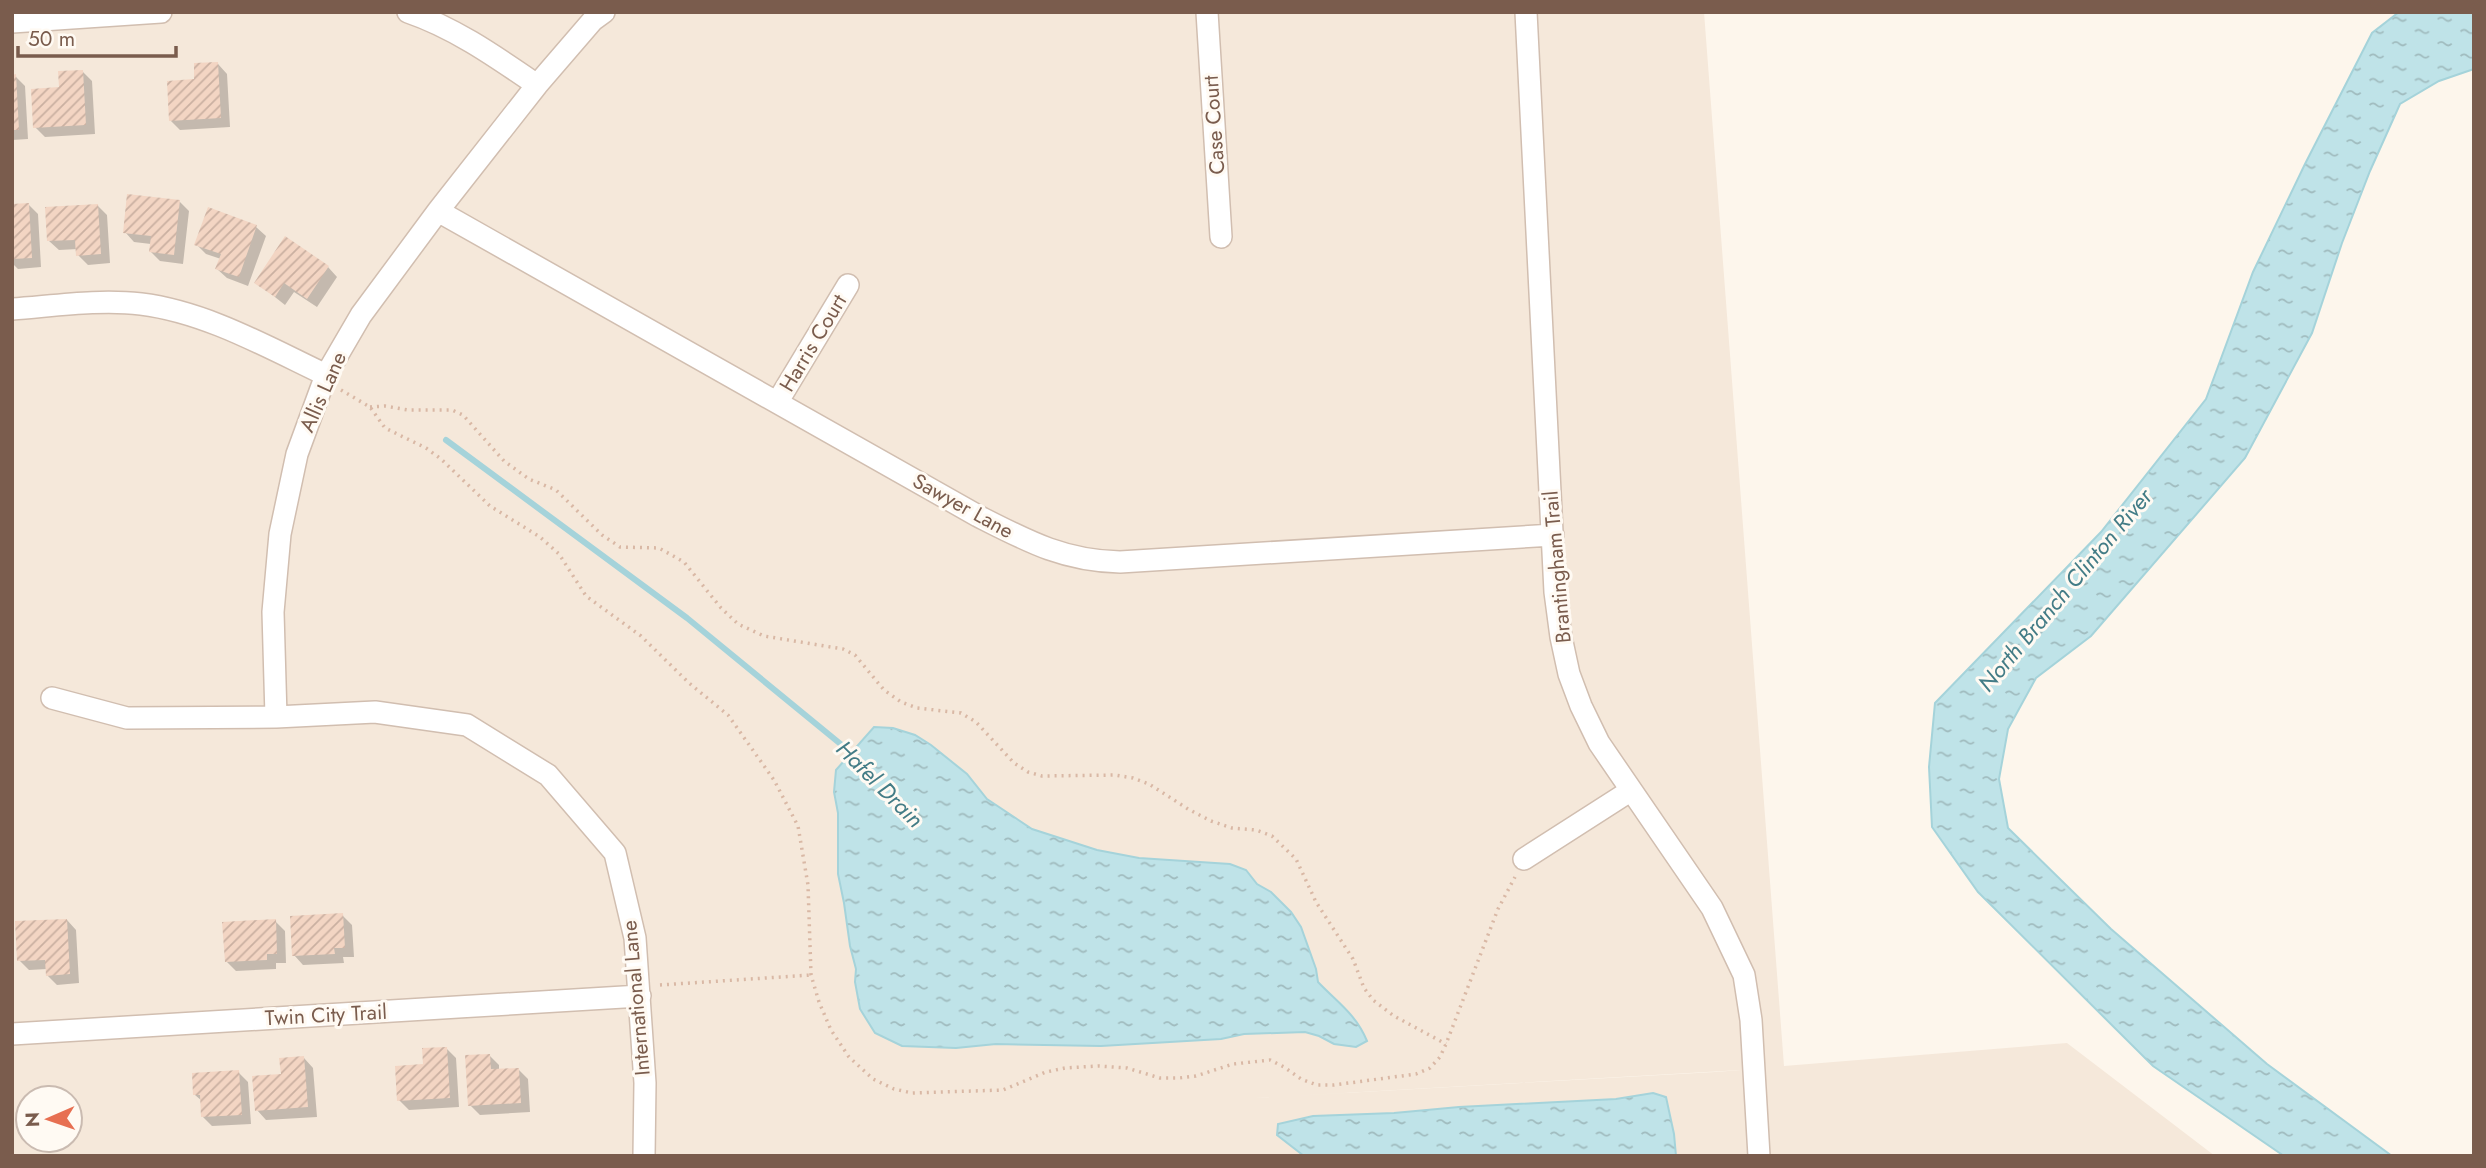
<svg xmlns="http://www.w3.org/2000/svg" width="2486" height="1168" font-family="Jost,sans-serif">
<style>
.residential{fill:#f5e8da;fill-rule:evenodd}
.water{fill:url(#water-ripples);stroke:#a5d3da;stroke-width:2}
.shadow{fill:#0003}
.lines{fill:none;stroke-linecap:round;stroke-linejoin:round}
.stream{stroke:#a5d3da;stroke-width:6}
.building{fill:url(#building-hatch)}
.street-casing{stroke:#d1beb0;stroke-width:24}
.path{stroke:#d9b8a5;stroke-width:3.5;stroke-dasharray:2 5;stroke-linecap:butt}
.street{stroke:#fff;stroke-width:21}
.labels{text-anchor:middle;stroke-width:6;stroke-linejoin:round;paint-order:stroke}
.street-label{font-size:21px;fill:#7a5c4d;stroke:#fffaf3}
.water-label{font-size:23px;font-style:italic;fill:#437c86;stroke:#fffaf3}
</style>
<defs>
<pattern id="water-ripples" width="26" height="14" patternUnits="userSpaceOnUse" patternTransform="scale(1.75)"><rect width="26" height="14" fill="#bfe3e8"/><path d="M2 4q2-2 4 0t4 0M15 11q2-2 4 0t4 0" fill="none" stroke="#a0bbbe"/></pattern>
<pattern id="building-hatch" width="6" height="6" patternUnits="userSpaceOnUse" patternTransform="scale(1.75)"><rect width="6" height="6" fill="#f3d5c3"/><path d="M-1 1l2-2M0 6l6-6M5 7l2-2" fill="none" stroke="#cab0a1"/></pattern>
</defs>
<rect width="100%" height="100%" fill="#fdf6ec"/>
<path class="residential" d="M12,12H1704L1784,1066L2067,1043L2215,1156H12ZM1741,1070L1715,1072L1256,1098H1257ZM28,1098H70V1140H28Z"/>
<path class="water" d="M2399,12H2474V69L2439,81L2400,104L2370,171L2342,243L2312,333L2245,458L2091,636L2036,678L2008,729L1999,779L2008,828L2111,929L2267,1064L2392,1156H2284L2153,1066L1978,892L1932,827L1929,767L1935,703L2101,532L2206,399L2253,272L2305,164L2372,33Z
M874,727L893,728L915,735L931,745L967,774L987,799L1032,829L1097,850L1139,858L1230,864L1246,870L1257,884L1271,892L1291,912L1301,927L1316,969L1318,982C1337,1002 1356,1014 1367,1041L1356,1047L1334,1044L1319,1036L1305,1032L1244,1034L1221,1039L1101,1046L996,1044L956,1048L902,1046L875,1033L860,1009L855,982L856,969L850,946L844,903L838,874V813L834,792L836,770Z
M1653,1093L1666,1097L1674,1134L1676,1156H1304L1277,1135L1278,1124L1313,1116L1394,1113L1459,1107L1616,1099Z"/>
<path class="shadow" d="M218,64L227,74L230,127L180,130L170,120L196,81Z
M82,71L92,81L95,134L45,137L35,127L61,89Z
M12,76H15L25,86L28,139L12,140Z
M179,201L189,211L183,264L160,261L151,252V244L134,242L125,232Z
M28,204L38,214L41,267L18,269L12,263V205Z
M97,205L107,215L110,263L88,265L78,255V249L59,250L49,241Z
M256,227L266,236L248,286L227,278L217,269L221,259L206,254L196,244Z
M328,267L337,277L317,307L294,292L285,305L256,282Z
M342,915L352,925L354,957H343L344,963L303,965L294,955Z
M67,920L76,930L79,983L57,985L47,975V969L29,970L19,960Z
M275,921L285,931L286,963H276V969L236,971L226,961Z
M446,1048L456,1058L459,1107L409,1110L399,1100L425,1066Z
M489,1055L499,1065V1071L518,1069L528,1079L530,1112L480,1115L470,1105Z
M304,1058L313,1068L317,1117L266,1120L257,1110L283,1076Z
M238,1072L248,1082L251,1124L212,1126L203,1117L202,1101L195,1095Z"/>
<g class="lines">
<path class="stream" d="M446,440L687,618L854,755"/>
</g>
<path class="building" d="M218,62L221,118L169,121L167,81L194,79V63Z
M83,70L86,125L33,128L31,89L59,87L58,71Z
M16,74L19,130H12V75Z
M127,194L180,200L174,255L149,252L151,236L123,233Z
M29,203L32,258L12,259V204Z
M98,204L101,254L76,256L75,240L47,241L45,207Z
M208,207L257,225L239,277L215,269L221,254L194,245Z
M285,236L329,266L307,299L284,283L275,297L254,283Z
M343,913L345,948H334L335,954L292,956L290,916Z
M67,919L70,974L46,976L45,960L17,961L15,921Z
M276,919L277,954H267V960L225,962L222,922Z
M447,1047L450,1098L397,1101L395,1066L423,1064L422,1048Z
M490,1054L491,1069L519,1068L521,1103L468,1106L465,1055Z
M304,1056L308,1107L255,1111L252,1076L281,1074L279,1058Z
M239,1070L242,1115L201,1117L200,1095H193L192,1073Z"/>
<g class="lines">
<defs>
<path id="street" d="M408,12C455,28 496,57 537,85
M1207,12L1221,237
M1526,12L1555,592L1561,637L1569,674L1581,706L1599,743L1712,908L1744,975L1751,1020L1759,1156
M12,22L161,12
M438,211L978,516C1027,541 1064,561 1120,562L1553,535
M12,309C54,306 99,299 141,304C206,312 267,347 326,375
M778,401L848,285
M52,698L127,718L276,717L375,712L467,725L548,775L615,853L635,938L645,1083L644,1156
M276,717L273,612L280,534L297,454L326,375L361,315L438,211L537,85L593,20L604,12
M1524,859L1630,791
M12,1034L640,996"/>
</defs>
<use href="#street" class="street-casing"/>
<path class="path" d="M341,390L370,407L385,428L426,448L441,459L490,506L540,537L559,554L586,596L641,636L689,683L728,715L774,780L798,826L808,885L811,975L819,1002L831,1030L849,1057L873,1079L894,1089L912,1093L1003,1090L1046,1072L1065,1068L1098,1066L1127,1068L1160,1078H1179L1196,1076L1233,1064L1270,1060L1284,1067L1301,1079L1317,1085H1334L1416,1074L1430,1068L1440,1057L1446,1044L1498,909L1515,877
M370,407L385,406L408,410H452L463,415L504,461L529,479L556,490L602,535L620,547L659,548L684,562L721,608L738,624L764,636L843,649L855,655L884,690L901,702L917,708L961,713L976,722L1014,763L1028,772L1042,776L1115,775L1133,778L1149,784L1188,809L1211,821L1232,828L1256,830L1272,836L1296,859L1316,902L1353,959L1364,988L1373,1000L1394,1016L1446,1044
M660,985L811,975"/>
<use href="#street" class="street"/>
</g>
<g class="labels">
<g class="street-label">
<text transform="translate(1214 125) rotate(-94)" y="7">Case Court</text>
<text transform="translate(813 343) rotate(-59)" y="7">Harris Court</text>
<text transform="translate(323 392) rotate(-66)" y="7">Allis Lane</text>
<text transform="translate(963 506) rotate(29)" y="7">Sawyer Lane</text>
<text transform="translate(1557 567) rotate(-95)" y="7">Brantingham Trail</text>
<text transform="translate(636 998) rotate(-95)" y="7">International Lane</text>
<text transform="translate(326 1015) rotate(-3)" y="7">Twin City Trail</text>
</g>
<g class="water-label">
<text transform="translate(2065 590) rotate(-50)" y="8">North Branch Clinton River</text>
<text transform="translate(880 784) rotate(45)" y="8">Hafel Drain</text>
</g>
</g>
<rect width="2486" height="1168" fill="none" stroke="#7a5c4d" stroke-width="28"/>
<g transform="translate(49 1119) rotate(268)"><circle r="33" fill="#fffaf3" stroke="#cabbb1" stroke-width="2"/>
<path d="M0-5L12 26L0 18L-12 26Z" fill="#e76f51"/>
<text y="-10" font-size="19" font-weight="bold" text-anchor="middle" fill="#7a5c4d">N</text>
</g>
<path d="M18 46v10h158v-10" fill="none" stroke="#7a5c4d" stroke-width="3.5"/>
<text x="28" y="46" font-size="21" fill="#7a5c4d" stroke="#fffaf3" stroke-width="5" paint-order="stroke">50 m</text>
</svg>
